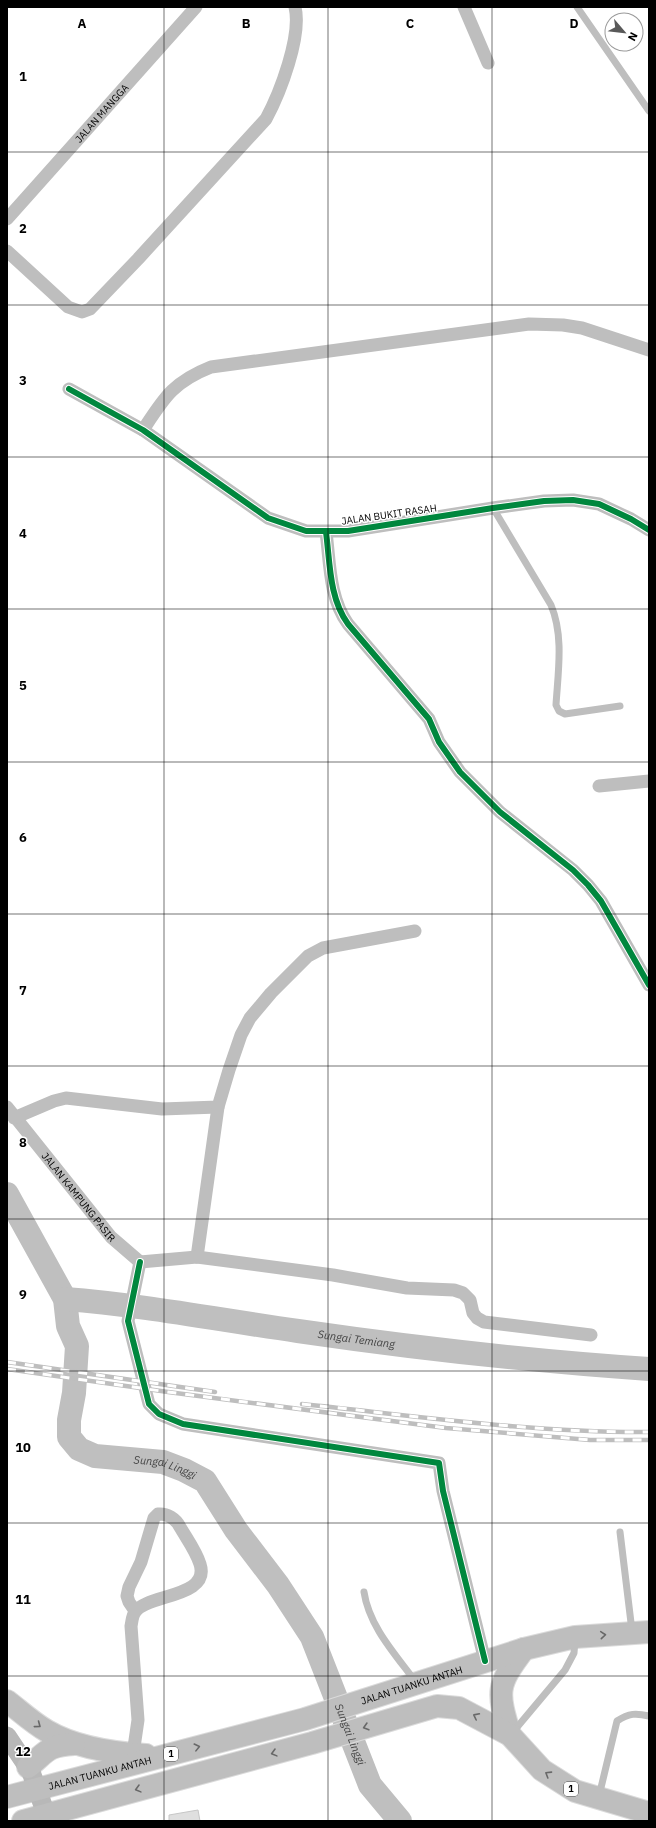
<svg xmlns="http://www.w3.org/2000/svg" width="656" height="1828" font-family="'IBM Plex Sans',sans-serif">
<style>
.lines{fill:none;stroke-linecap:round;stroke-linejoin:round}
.river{stroke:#bfbfbf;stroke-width:24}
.building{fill:#dfdfdf;stroke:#c7c7c7}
.highway-casing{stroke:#dbdbdb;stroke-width:24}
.lane{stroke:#bebebe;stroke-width:7}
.street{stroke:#bebebe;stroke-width:13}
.secondary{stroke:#b8b8b8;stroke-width:19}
.highway{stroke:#bebebe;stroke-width:22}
.rail-casing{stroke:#bebebe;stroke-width:4.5}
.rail{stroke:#fff;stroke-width:3;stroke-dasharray:9;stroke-linecap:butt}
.cycleway-casing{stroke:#fff;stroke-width:8}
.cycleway{stroke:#00873e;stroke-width:6}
.oneway{stroke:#686868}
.grid{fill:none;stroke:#000;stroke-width:1;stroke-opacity:0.55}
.labels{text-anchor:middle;stroke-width:3;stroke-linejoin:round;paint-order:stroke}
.shield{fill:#fff;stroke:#4c4c4c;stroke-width:1}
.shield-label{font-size:9px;font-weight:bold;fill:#000}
.street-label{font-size:10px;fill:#000;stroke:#fff}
.water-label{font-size:11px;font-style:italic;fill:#444;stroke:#fff}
.grid-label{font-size:13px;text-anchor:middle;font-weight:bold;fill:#000;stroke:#fff;stroke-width:3;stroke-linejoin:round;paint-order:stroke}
</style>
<rect width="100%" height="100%" fill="#fff"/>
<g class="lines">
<g class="river">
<path id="s1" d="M7,1194L65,1299L68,1326L77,1346L74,1393L69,1420V1437L79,1449L95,1456L163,1462L184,1470L205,1481L236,1530L278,1585L312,1637L370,1785L400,1821"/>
<path id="s2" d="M65,1299C143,1305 220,1320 298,1331C415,1348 531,1361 649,1369"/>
</g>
</g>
<path class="building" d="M198,1810L200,1821H169V1815Z"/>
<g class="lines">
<defs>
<g id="highway">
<path d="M7,1701C20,1711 33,1723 47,1731C76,1748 113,1753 146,1755"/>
<path d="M510,1735C497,1691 496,1686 524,1649"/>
<path d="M28,1767C48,1751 46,1746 74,1744"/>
<path id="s5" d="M7,1797L305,1719L524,1649L575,1637L649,1632"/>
<path d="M23,1821L312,1743L437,1706L459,1708L510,1735L542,1770L575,1791L649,1813"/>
</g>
</defs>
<use href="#highway" class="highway-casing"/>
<path class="lane" d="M577,7L649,111
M493,508L551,605C564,636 558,672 556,705L559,711L565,714L620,706
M620,1532L632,1631
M364,1592C369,1626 395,1654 415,1681
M513,1732L565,1670L574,1653L575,1640
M599,1796L617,1721C629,1713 636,1713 649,1716"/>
<g class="street">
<path d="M464,7L488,63"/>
<path id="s3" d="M7,219L196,7"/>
<path d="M7,251L68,307L82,312L90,309L138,259L266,119C280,93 302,36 295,7"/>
<path d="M69,389L143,430L268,518L306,531H348L493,508L544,501L573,500L599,504L631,519L649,530"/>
<path d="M143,430C164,398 173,382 211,367L529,324L563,325L582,328L649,350"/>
<path d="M326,532C330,562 329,598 348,624L429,719L439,742L460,772L500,812L573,870L588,885L601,901L649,985"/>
<path d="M599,786L649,781"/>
<path id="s4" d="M7,1107L111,1237L140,1262"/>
<path d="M14,1118L54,1101L66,1098L162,1109L218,1107L229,1070L241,1035L250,1018L271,993L308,956L323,948L415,931"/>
<path d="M197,1257L218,1107"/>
<path d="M140,1262L128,1321L149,1404L159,1414L183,1424L439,1463L443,1491L485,1661"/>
<path d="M140,1262L197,1257L333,1275L407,1288L454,1290L463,1293L470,1300L473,1313L477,1318L484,1322L591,1335"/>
<path d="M133,1754L138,1720L131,1626C132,1622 132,1616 135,1612C146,1594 211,1598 200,1564C196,1551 187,1539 180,1527C176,1519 167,1513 158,1514L154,1518L141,1562L129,1587L127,1596L129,1602L135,1611"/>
</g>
<path class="secondary" d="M7,1736L31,1772L46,1814"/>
<use href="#highway" class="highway"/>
<defs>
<path id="rail" d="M7,1362L215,1392
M7,1369L168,1392L446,1428L590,1440H649
M302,1404C417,1416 533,1433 649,1432"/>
</defs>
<use href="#rail" class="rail-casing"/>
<use href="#rail" class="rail"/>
<defs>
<path id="cycleway" d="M69,389L143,430L268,518L306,531H348L493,508L544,501L573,500L599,504L631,519L649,530
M326,532C330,562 329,598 348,624L429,719L439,742L460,772L500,812L573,870L588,885L601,901L649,985
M140,1262L128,1321L149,1404L159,1414L183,1424L439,1463L443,1491L485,1661"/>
</defs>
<use href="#cycleway" class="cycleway-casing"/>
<use href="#cycleway" class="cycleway"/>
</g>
<defs><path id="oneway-chevron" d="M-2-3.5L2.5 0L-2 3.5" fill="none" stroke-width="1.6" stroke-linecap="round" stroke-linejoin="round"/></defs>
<g class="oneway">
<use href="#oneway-chevron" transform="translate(603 1635) rotate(-5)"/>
<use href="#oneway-chevron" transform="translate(476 1716) rotate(-153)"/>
<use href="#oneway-chevron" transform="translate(38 1725) rotate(37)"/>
<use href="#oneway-chevron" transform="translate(366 1727) rotate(164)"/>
<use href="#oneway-chevron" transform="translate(197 1747) rotate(-14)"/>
<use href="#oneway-chevron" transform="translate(274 1753) rotate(165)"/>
<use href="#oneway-chevron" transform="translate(548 1774) rotate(-148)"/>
<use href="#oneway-chevron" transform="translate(138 1789) rotate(165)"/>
</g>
<path class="grid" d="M164,7V1821M328,7V1821M492,7V1821M7,152H649M7,305H649M7,457H649M7,609H649M7,762H649M7,914H649M7,1066H649M7,1219H649M7,1371H649M7,1523H649M7,1676H649"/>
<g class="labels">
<g class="shield">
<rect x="164" y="1747" width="14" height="14" rx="3"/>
<rect x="564" y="1782" width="14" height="14" rx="3"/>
</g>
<g class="shield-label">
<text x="171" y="1757">1</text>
<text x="571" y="1792">1</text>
</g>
<g class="street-label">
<text dy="4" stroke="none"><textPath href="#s3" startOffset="142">JALAN MANGGA</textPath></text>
<text transform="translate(389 514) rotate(-8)" y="4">JALAN BUKIT RASAH</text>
<text dy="4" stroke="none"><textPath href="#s4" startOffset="115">JALAN KAMPUNG PASIR</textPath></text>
<text dy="4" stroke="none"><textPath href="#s5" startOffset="420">JALAN TUANKU ANTAH</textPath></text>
<text dy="4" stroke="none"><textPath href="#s5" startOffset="96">JALAN TUANKU ANTAH</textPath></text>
</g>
<g class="water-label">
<text dy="4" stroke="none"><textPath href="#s2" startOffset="294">Sungai Temiang</textPath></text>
<text dy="4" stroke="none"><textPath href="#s1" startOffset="365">Sungai Linggi</textPath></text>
<text dy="4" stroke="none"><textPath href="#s1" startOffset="702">Sungai Linggi</textPath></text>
</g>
</g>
<g class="grid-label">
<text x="82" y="28">A</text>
<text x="246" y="28">B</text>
<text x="410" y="28">C</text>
<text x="574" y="28">D</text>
<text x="23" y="81">1</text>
<text x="23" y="233">2</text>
<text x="23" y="385">3</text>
<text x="23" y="538">4</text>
<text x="23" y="690">5</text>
<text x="23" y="842">6</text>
<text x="23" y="995">7</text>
<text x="23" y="1147">8</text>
<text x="23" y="1299">9</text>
<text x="23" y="1452">10</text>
<text x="23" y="1604">11</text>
<text x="23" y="1756">12</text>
</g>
<rect width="656" height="1828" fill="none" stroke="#000000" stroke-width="16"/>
<g transform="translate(624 32) rotate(118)"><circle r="19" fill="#ffffff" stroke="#999999"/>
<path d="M0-3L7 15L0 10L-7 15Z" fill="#595959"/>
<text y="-6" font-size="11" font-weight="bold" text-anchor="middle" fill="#000000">N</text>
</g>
</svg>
